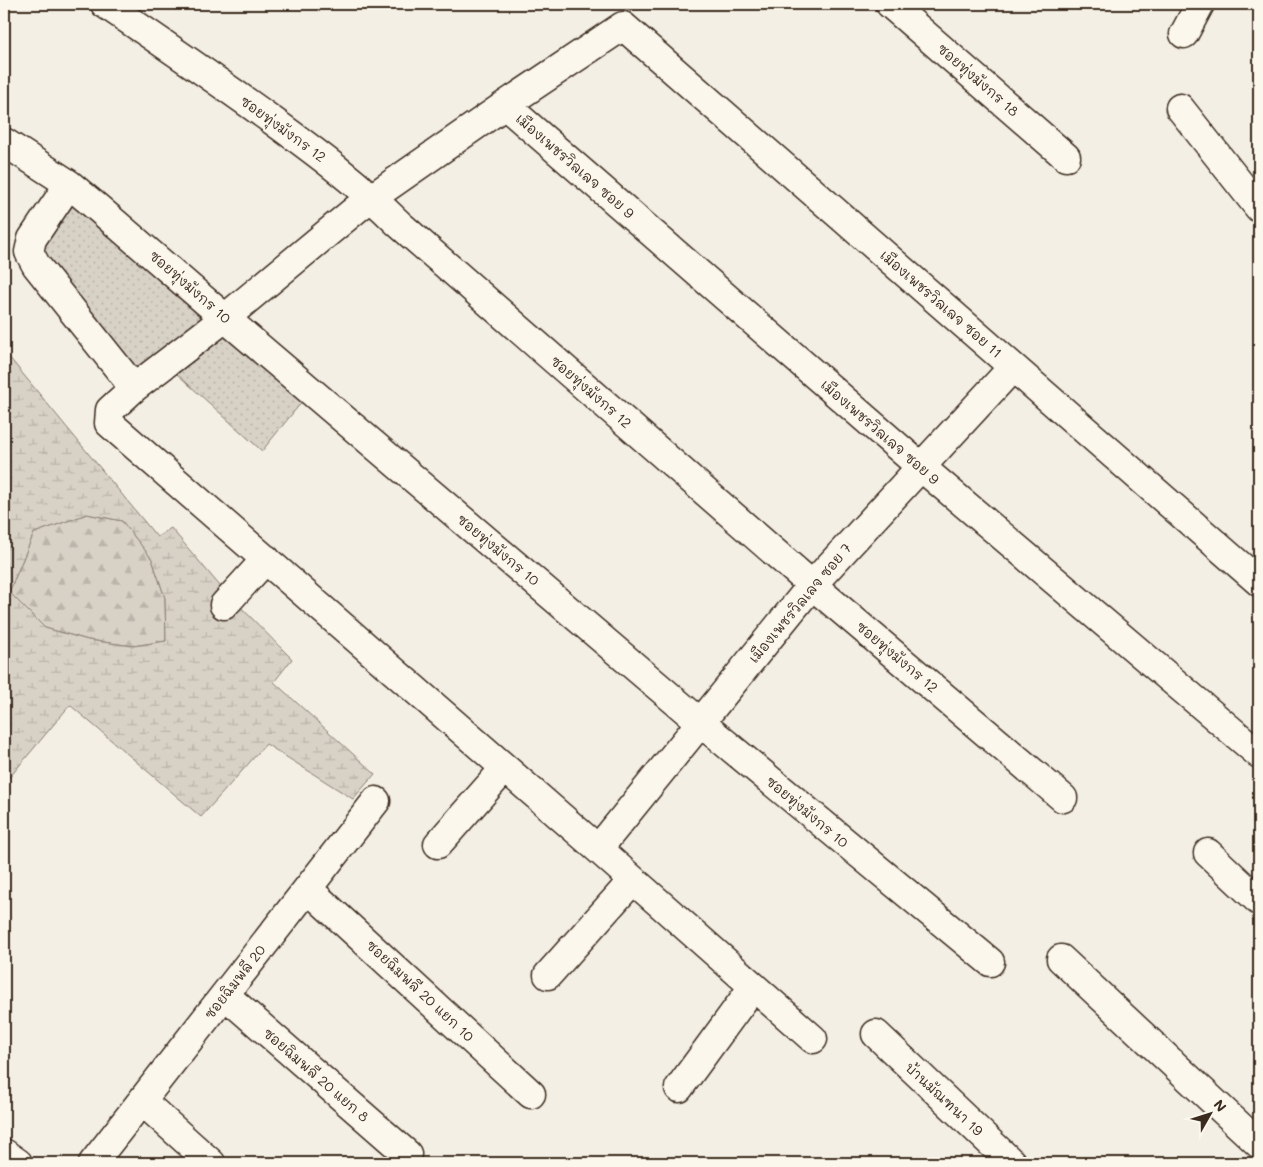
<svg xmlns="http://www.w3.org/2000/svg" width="1263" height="1167" font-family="Mali,'Playpen Sans Thai',sans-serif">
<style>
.forest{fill:url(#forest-firs);stroke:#8a7e72}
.wetland{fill:url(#wetland-marsh);stroke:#8a7e72;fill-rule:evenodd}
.garden{fill:url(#garden-dots);stroke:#8a7e72}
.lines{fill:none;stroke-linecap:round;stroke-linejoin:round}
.minor-casing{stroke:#3b2a1e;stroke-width:31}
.minor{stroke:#fbf7ec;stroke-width:28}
.labels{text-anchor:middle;stroke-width:4;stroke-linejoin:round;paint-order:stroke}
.street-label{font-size:14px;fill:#3b2a1e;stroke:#fbf7ec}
</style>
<defs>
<pattern id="forest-firs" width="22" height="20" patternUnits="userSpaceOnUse" patternTransform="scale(1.25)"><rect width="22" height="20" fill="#d8d1c6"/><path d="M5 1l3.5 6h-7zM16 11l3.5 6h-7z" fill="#bab4aa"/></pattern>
<pattern id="wetland-marsh" width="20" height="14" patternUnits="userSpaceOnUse" patternTransform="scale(1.25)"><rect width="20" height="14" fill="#d8d1c6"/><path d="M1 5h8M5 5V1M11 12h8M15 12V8" fill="none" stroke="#bab4aa"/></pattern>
<pattern id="garden-dots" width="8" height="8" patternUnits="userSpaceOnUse" patternTransform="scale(1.25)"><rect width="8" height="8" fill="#d8d1c6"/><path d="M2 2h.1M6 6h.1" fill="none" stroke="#bab4aa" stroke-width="1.8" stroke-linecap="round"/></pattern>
</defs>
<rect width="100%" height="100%" fill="#f3efe4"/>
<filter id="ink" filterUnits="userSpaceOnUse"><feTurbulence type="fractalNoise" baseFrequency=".02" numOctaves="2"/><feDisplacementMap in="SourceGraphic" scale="10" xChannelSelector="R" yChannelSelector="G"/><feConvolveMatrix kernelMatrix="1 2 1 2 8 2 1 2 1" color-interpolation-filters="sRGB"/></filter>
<g filter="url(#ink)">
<path class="forest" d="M87,514L122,521L152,559L165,598L166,641L133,646L88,640L45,628L9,592L34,533Z"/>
<path class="wetland" d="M4,351L157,537L171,528L220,586L292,659L274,682L375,774L353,799L266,744L201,817L70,705L4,784ZM87,514L122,521L152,559L165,598L166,641L133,646L88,640L45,628L9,592L34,533Z"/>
<path class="garden" d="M74,204L208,321L136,375L41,260L43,246Z
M230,333L305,398L262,451L177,374Z"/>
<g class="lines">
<defs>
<path id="minor" d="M105,4C161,42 218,81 273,121C317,153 360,185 399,224L812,585L1063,798
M890,4L1066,157
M1184,34L1200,4
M505,105L921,467L1259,754
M1180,108L1259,208
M4,142L69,184L99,209L225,318L701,723L990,962
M69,184L32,239L29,252L36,265L134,388
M224,605L266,559
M438,844L505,768
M598,849L812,585L1013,367
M1208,853L1259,901
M308,889L531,1094
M1061,959L1259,1144
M548,975L633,880
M225,995L407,1154
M876,1034L1012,1163
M813,1039L598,849L109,423L110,410L134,388L225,318L360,206L505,105L623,26L1259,582
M679,1088L753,987
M142,1101L211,1163
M4,1153L18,1163
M93,1163L376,801"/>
</defs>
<use href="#minor" class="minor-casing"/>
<use href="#minor" class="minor"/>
</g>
</g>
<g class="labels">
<g class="street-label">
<text transform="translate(978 80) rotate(41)" y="5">ซอยทุ่งมังกร 18</text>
<text transform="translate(283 129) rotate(36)" y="5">ซอยทุ่งมังกร 12</text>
<text transform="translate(575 166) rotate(41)" y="5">เมืองเพชรวิลเลจ ซอย 9</text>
<text transform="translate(190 287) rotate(41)" y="5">ซอยทุ่งมังกร 10</text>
<text transform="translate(941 304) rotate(41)" y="5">เมืองเพชรวิลเลจ ซอย 11</text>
<text transform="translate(591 392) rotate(41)" y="5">ซอยทุ่งมังกร 12</text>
<text transform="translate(880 432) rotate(41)" y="5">เมืองเพชรวิลเลจ ซอย 9</text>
<text transform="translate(498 550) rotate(40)" y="5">ซอยทุ่งมังกร 10</text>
<text transform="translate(800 603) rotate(-50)" y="5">เมืองเพชรวิลเลจ ซอย 7</text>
<text transform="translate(897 657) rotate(40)" y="5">ซอยทุ่งมังกร 12</text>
<text transform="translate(807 812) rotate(40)" y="5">ซอยทุ่งมังกร 10</text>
<text transform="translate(235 982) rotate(-52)" y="5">ซอยฉิมพลี 20</text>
<text transform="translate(420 991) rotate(43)" y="5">ซอยฉิมพลี 20 แยก 10</text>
<text transform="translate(316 1075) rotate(41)" y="5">ซอยฉิมพลี 20 แยก 8</text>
<text transform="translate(944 1099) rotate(43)" y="5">บ้านมัณฑนา 19</text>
</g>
</g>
<rect width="1263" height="1167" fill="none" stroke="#fbf7ec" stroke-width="20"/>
<rect x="10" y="10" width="1243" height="1147" fill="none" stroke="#3b2a1e" stroke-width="2" filter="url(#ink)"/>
<g transform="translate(1210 1114) rotate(51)" stroke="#fbf7ec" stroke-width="4" paint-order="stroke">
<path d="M0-4L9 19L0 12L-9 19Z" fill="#3b2a1e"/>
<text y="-8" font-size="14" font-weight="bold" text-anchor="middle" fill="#3b2a1e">N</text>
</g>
</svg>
